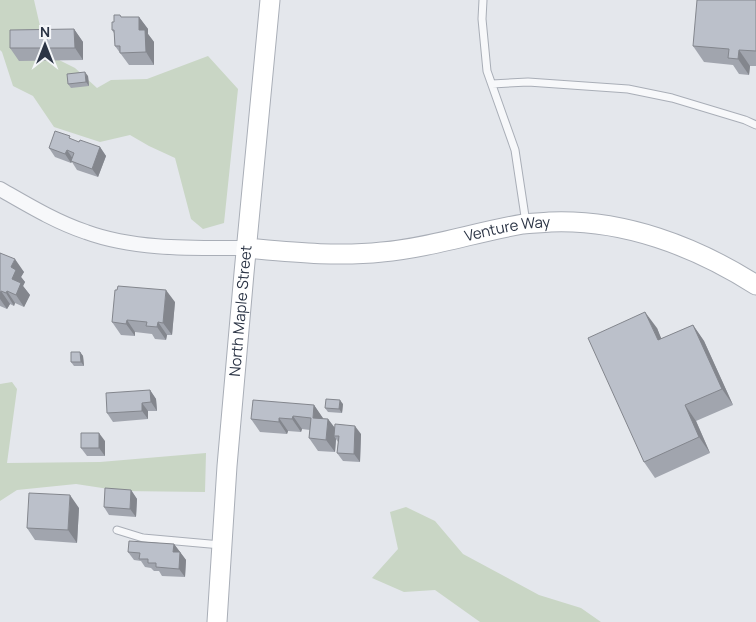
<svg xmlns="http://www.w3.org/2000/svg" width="756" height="622" font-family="Manrope,sans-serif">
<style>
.green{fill:#c9d6c5}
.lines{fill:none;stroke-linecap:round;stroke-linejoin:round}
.lane-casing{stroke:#a9aeb7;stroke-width:9}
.street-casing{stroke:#a9aeb7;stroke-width:16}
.secondary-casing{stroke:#a9aeb7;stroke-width:21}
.lane{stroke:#f7f8fa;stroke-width:7}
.street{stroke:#f7f8fa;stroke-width:14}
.secondary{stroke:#fff;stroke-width:19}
.wall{fill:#a1a5ae}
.shaded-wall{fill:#83868d}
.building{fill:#bbc0ca;stroke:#83868d}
.labels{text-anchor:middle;stroke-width:4.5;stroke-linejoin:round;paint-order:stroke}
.street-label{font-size:15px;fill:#2b3445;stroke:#f4f6f9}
</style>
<rect width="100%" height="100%" fill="#e4e7ec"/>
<path class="green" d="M0,0H34L40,26L49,55L75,68L97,88L111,80L147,79L208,56L238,89L224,223L203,229L191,219L175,158L149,146L130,135L100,142L54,127L33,96L13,86L2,52L0,50Z
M12,382L17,389L7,463L100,462L206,453L205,492L122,491L76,484L17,490L0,501V384Z
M406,507L435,521L463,554L539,595L581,608L601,622H480L435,590L404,592L372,578L398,549L390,512Z"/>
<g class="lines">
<defs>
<path id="lane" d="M483,0L482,19L487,71L515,150L526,223
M492,84L528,82L628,89L672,98L745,120L756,125
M117,530L143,538L221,545"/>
<path id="street" d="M0,189C28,205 56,222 86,232C135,250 194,248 246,248"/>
<g id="secondary">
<path id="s1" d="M246,248C291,252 337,257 382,252C429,248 476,232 523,224C532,223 541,223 550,222C623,219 695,246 756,285"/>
<path id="s2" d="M217,622L227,466L244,273L270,0"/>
</g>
</defs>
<use href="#lane" class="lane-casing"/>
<use href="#street" class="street-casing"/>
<use href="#secondary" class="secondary-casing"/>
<use href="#lane" class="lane"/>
<use href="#street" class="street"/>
<use href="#secondary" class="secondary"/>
</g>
<path class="wall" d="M756,0V66H750L749,75L739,74L733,65L704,62L693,46Z
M122,17H139L148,29V34L154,42V65H129L115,46L114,33L112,30L114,22Z
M74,29L83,42V60L19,61L10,48Z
M88,76L89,86L71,88L68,84Z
M72,140L100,147L106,156L98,177L77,170L72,162L71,163L55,157L49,148Z
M0,253L24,272L21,277L25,282L23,286L30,295L24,307L15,303L14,306L10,304L7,309L0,306Z
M175,302L172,335H167L166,340L155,339L152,334L135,332V336L121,335L112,322Z
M693,325L704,341L733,405L696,421L710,453L655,478L644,462L657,328L661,339Z
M80,352L83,356L84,366H74L71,362Z
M150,390L156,399L157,411H148V419L113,422L107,413Z
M343,404L342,413L328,412L325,408Z
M314,405L323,419H328L335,428L361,434L360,462L343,461L337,453L338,442L336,439L335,452L318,451L309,438L310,430L302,429L301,432L288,431L287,434L260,432L251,419Z
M105,441V456H87L81,448Z
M131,490L137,499L136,517L109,515L104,507Z
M79,508L77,543L35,540L27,528Z
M174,544L186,560L185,577L162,576L159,571H154L151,568L145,567L141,561L134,560L128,552Z"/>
<path class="shaded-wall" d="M139,17L148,29V34L154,42V65L146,52L139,30Z
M74,29L83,42V60L75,48Z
M739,50L750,66L749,75L738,59Z
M85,72L88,76L89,86L86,82Z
M100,147L106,156L98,177L92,169Z
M67,150L73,159L71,163L65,154Z
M15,259L24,272L21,277L25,282L23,286L30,295L24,307L16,295L12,279L11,267Z
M166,290L175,302L172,335L163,323Z
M1,291L10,304L7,309L0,299V294Z
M7,291L15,303L14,306L6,293Z
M645,312L657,328L669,357L658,340Z
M127,320L135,332V336L126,324Z
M158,322L167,335L166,340L157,327Z
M693,325L704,341L733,405L722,389Z
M80,352L83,356L84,366L81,362Z
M150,390L156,399L157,411L151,402Z
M340,400L343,404L342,413L339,409Z
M142,403L148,411V419L142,411Z
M314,405L323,418L322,430L313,418Z
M685,405L696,421L710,453L699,437Z
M293,416L302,429L301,432L292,419Z
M279,418L288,431L287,434L279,422Z
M328,419L337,431L334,436L336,439L335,452L326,440Z
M355,426L361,434L360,462L354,454Z
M99,433L105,441V456L99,448Z
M131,490L137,499L136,517L130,509Z
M70,495L79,508L77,543L68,530Z
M174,544L186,560L185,577L179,569L173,552Z"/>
<path class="building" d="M697,0H756V51L739,50L738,59L728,58L729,49L693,46Z
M114,15H120L121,17H139V30H145L146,52L120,53V46H115L114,30H112V22H114Z
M74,29L75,48H10V30Z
M85,72L86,82L68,84L67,74Z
M55,131L70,136L69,138L79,142L80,140L100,147L92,169L71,161L74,153L67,150L65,154L49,148Z
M0,253L15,259L11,267L16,270L12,279L21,283L16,295L7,291L6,293L1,291L0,294Z
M118,286L166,290L163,323L158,322L157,327L146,326L147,322L127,320L126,324L112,322L115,290H117Z
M645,312L658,340L693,325L722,389L685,405L699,437L644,462L588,338Z
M71,352H80L81,362H71Z
M150,390L151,402L142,403V411L107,413L106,393Z
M326,399L340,400L339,409L325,408Z
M253,400L314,405L313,418L328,419L326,440L309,438L311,418L293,416L292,419L279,418V422L251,419Z
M335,424L355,426L354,454L337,453L339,436H334Z
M81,433H99V448H81Z
M105,488L131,490L130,509L104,507Z
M29,493L70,495L68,530L27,528Z
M129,541L174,544L173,552H180L179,569L156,567V563H148V559H139L140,553L128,552Z"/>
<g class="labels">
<g class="street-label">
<text dy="5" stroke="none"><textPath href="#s1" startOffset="264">Venture Way</textPath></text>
<text dy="5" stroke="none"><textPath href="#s2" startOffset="312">North Maple Street</textPath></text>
</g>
</g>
<g transform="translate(45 45)" stroke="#f4f6f9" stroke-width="4" paint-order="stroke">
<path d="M0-4L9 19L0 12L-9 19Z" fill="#2b3445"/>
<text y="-8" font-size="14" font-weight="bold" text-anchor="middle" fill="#2b3445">N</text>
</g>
</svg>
